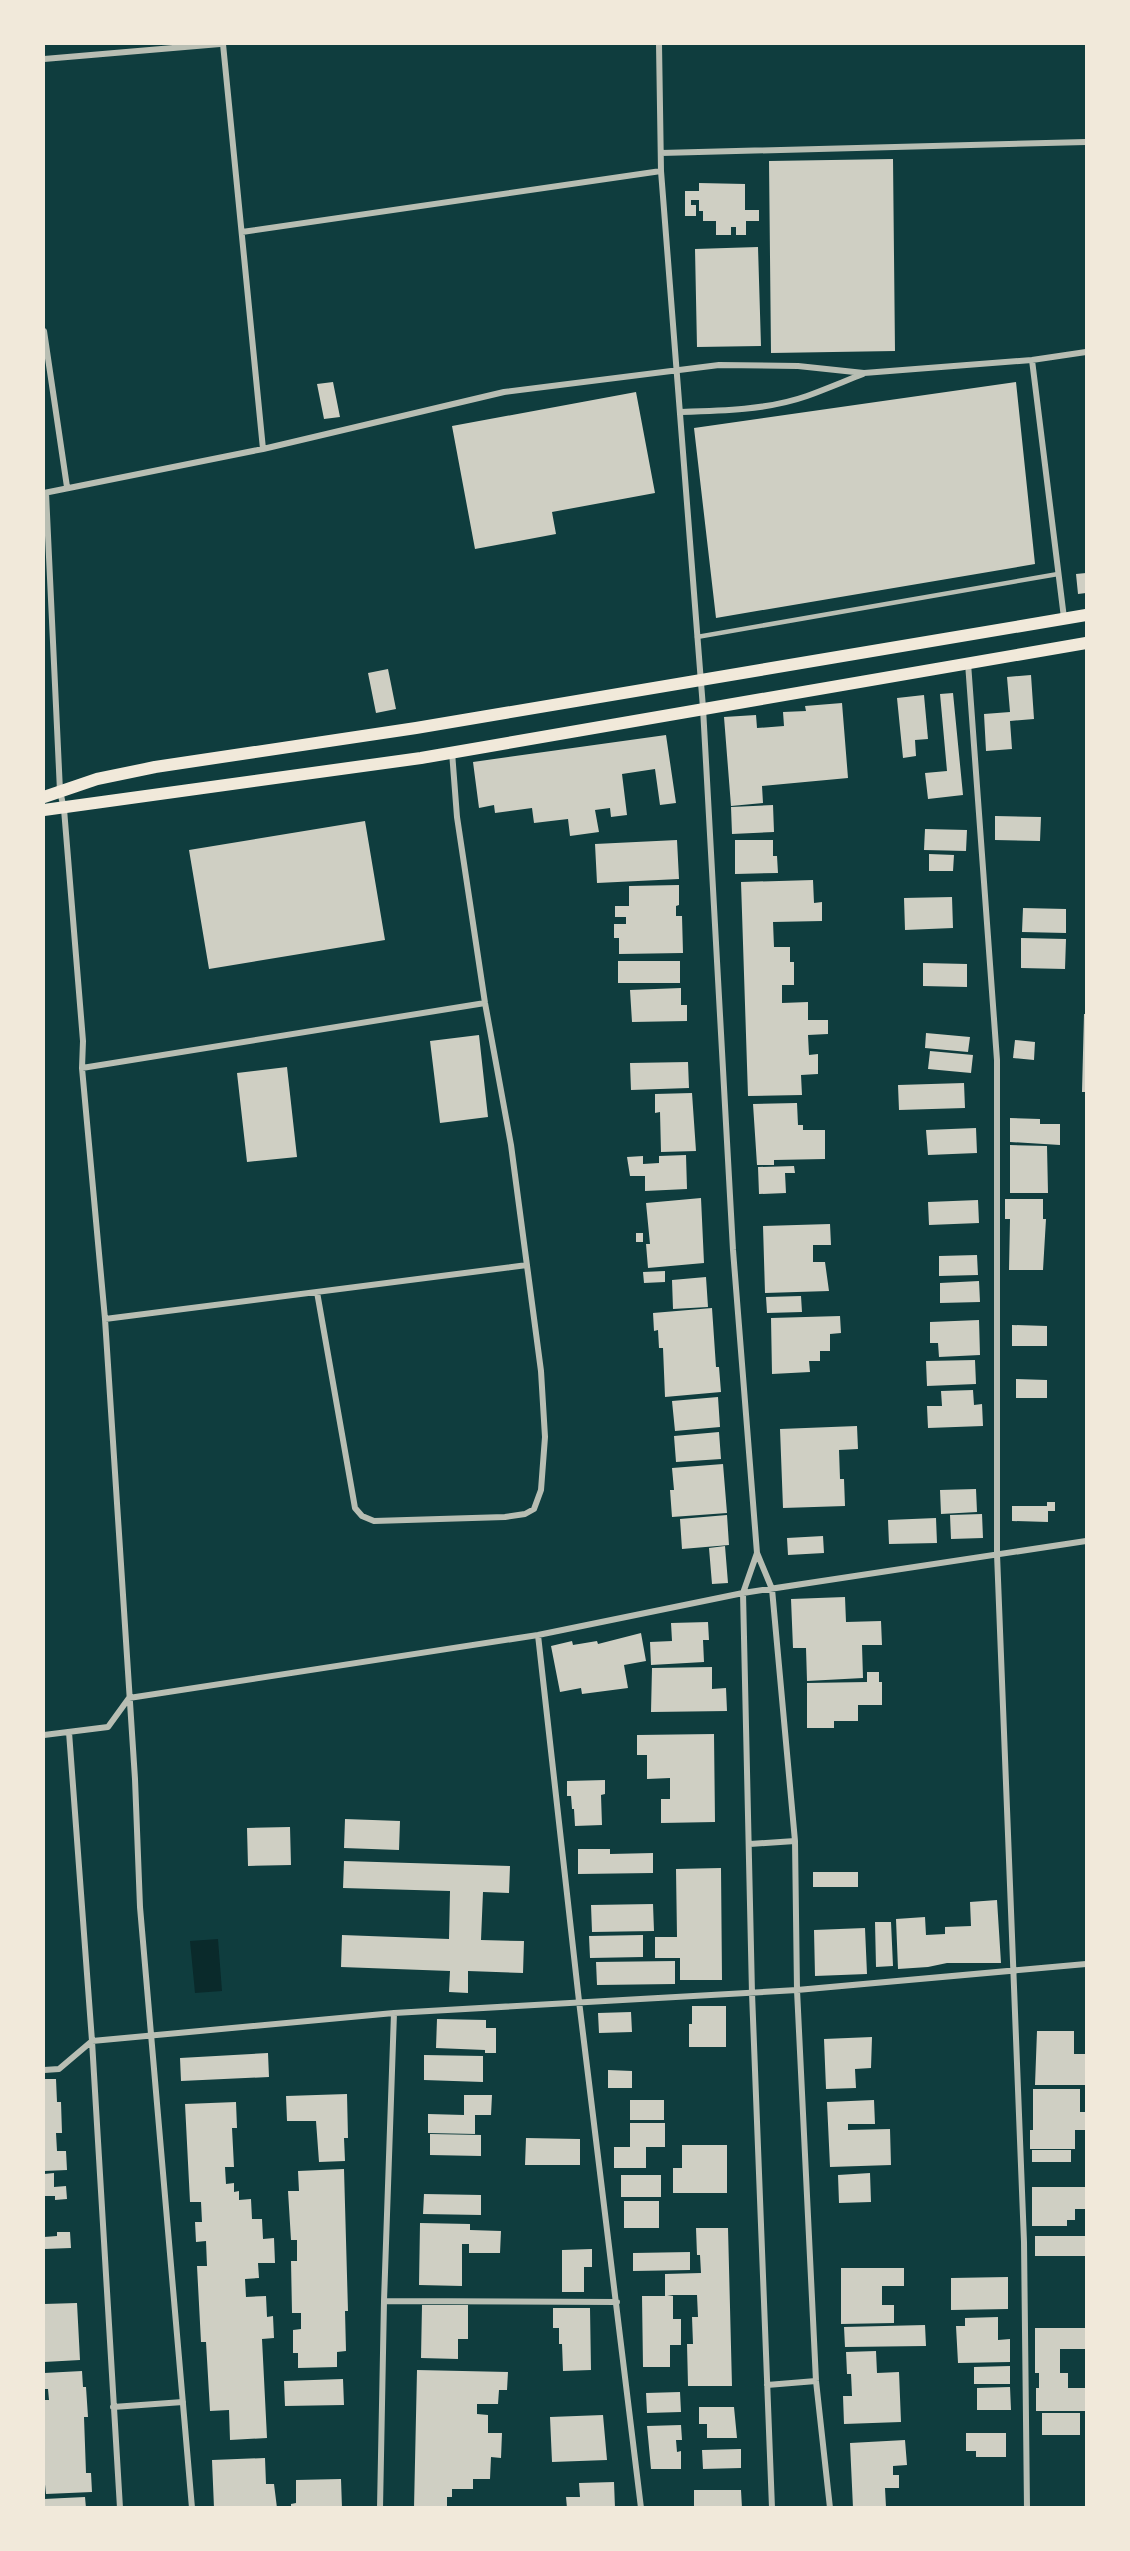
<svg xmlns="http://www.w3.org/2000/svg" width="1130" height="2551" font-family="Roboto,sans-serif">
<style>
.water{fill:#0a2a2b}
.building{fill:#cfcfc3}
.lines{fill:none;stroke-linecap:round;stroke-linejoin:round}
.service{stroke:#b8beb3;stroke-width:4.5}
.minor{stroke:#b8beb3;stroke-width:6}
.secondary{stroke:#f1e9da;stroke-width:12}
</style>
<rect width="100%" height="100%" fill="#0f3d3e"/>
<path class="water" d="M218,1939L222,1991L195,1993L190,1941Z"/>
<path class="building" d="M893,159L895,351L771,353L769,161Z
M699,183L745,184V210H759V221H746V235H736V227H731V235H716V221H703V211H699V200H691V205H696V216H685V191H699Z
M758,247L761,346L697,347L695,249Z
M333,382L340,417L324,419L317,384Z
M1016,382L1035,564L716,618L694,428Z
M636,392L655,493L552,512L556,534L475,549L452,426Z
M1086,573V593L1078,594L1076,574Z
M388,669L396,709L376,713L368,673Z
M1031,675L1034,719L1010,721L1012,749L986,751L984,714L1010,712L1007,677Z
M953,693L963,795L928,799L925,773L947,771L940,694Z
M924,695L928,739L915,740L916,756L903,758L897,698Z
M842,703L848,778L762,786L763,803L731,806L724,717L756,715L757,728L784,726L783,712L806,711L805,706Z
M666,735L676,803L660,805L655,769L622,774L627,815L611,817L610,808L595,810L599,832L570,836L568,819L534,823L532,808L495,813L494,805L479,808L473,762Z
M773,805L774,832L732,834L731,807Z
M995,816L1041,817L1040,841L995,840Z
M365,821L385,940L209,969L189,850Z
M925,829L967,830L966,851L924,850Z
M677,840L679,879L597,883L595,844Z
M735,840H773V856H777L778,873L735,874Z
M929,854L954,855L953,871H929Z
M813,880L814,903L822,902V921L773,922L774,947H790V962H794V985H782V1003L808,1002V1020H828V1034L808,1035L809,1055L818,1054V1074L801,1075L802,1095L748,1096L741,882Z
M679,885V905L676,906V916H682L683,953L619,954V938H614V924H626V917H615V906H629V886Z
M952,897L953,928L905,930L904,898Z
M1023,908L1066,909V933L1022,932Z
M1021,938L1066,939L1065,969L1021,968Z
M618,961H680V983H618Z
M923,963L967,964V987L923,986Z
M681,988V1005H687V1021L632,1022L630,990Z
M1084,1014H1086V1092H1082Z
M926,1033L970,1037L968,1052L925,1048Z
M479,1035L488,1117L440,1123L430,1041Z
M1015,1040L1035,1042L1034,1060L1013,1058Z
M930,1051L973,1055L971,1073L928,1069Z
M688,1062L689,1088L631,1090L630,1063Z
M287,1067L297,1157L247,1162L237,1073Z
M964,1083L965,1108L899,1110L898,1085Z
M692,1093L696,1151L661,1152L660,1112L655,1113V1094Z
M797,1103L798,1125H803V1130H825V1159L774,1160V1165H757L753,1104Z
M1010,1118L1040,1119V1124H1060V1145L1010,1142Z
M976,1128L977,1153L928,1155L926,1130Z
M1010,1145L1047,1146L1048,1193H1010Z
M686,1155L687,1189L645,1191V1176H630L627,1157L643,1156V1164L659,1163V1156Z
M794,1166L795,1173H785L786,1193L759,1194L758,1167Z
M701,1198L704,1263L648,1268L646,1244H650L646,1203Z
M1005,1199H1043V1219H1046L1043,1270H1009L1010,1219H1005Z
M978,1200L979,1223L929,1225L928,1202Z
M830,1224L831,1245H813V1262H825L829,1291L765,1293L763,1226Z
M636,1233H643V1242H636Z
M977,1255L978,1275L939,1276V1256Z
M665,1271V1282L644,1283L643,1272Z
M706,1277L708,1307L673,1309L672,1280Z
M979,1281L980,1302L940,1303V1283Z
M801,1296L802,1312L767,1313L766,1297Z
M712,1308L716,1367H719L721,1392L665,1397L663,1348H659L658,1330L654,1331L653,1313Z
M840,1316L841,1333L830,1334V1351H820V1361H809L810,1372L772,1374L771,1318Z
M979,1320L980,1355L939,1357L938,1343H930V1322Z
M1012,1325L1047,1326V1346H1012Z
M975,1360L976,1384L927,1386L926,1361Z
M1016,1379L1047,1380V1398H1016Z
M973,1390L974,1405L982,1404L983,1426L928,1428L927,1406H942L941,1391Z
M718,1397L720,1427L675,1431L672,1401Z
M857,1426L858,1449L839,1450L840,1479H844L845,1506L783,1508L780,1429Z
M719,1432L721,1459L676,1462L674,1436Z
M723,1464L727,1513L672,1517L670,1490H674L672,1468Z
M976,1489L977,1512L941,1514L940,1490Z
M1047,1502H1055V1511H1048V1522L1012,1521V1506H1047Z
M982,1514L983,1538L951,1539L950,1515Z
M727,1515L729,1545L682,1549L680,1519Z
M936,1518L937,1543L889,1544L888,1520Z
M823,1536L824,1553L788,1555L787,1538Z
M725,1546L728,1583L712,1584L709,1548Z
M845,1597L846,1622L881,1621L882,1645H862L863,1678L807,1681L806,1648H793L791,1599Z
M708,1622L709,1640H703L704,1662L651,1665L650,1642L672,1641L671,1623Z
M641,1633L646,1661L624,1665L628,1688L582,1694L581,1688L560,1692L551,1646L572,1641L573,1645L597,1641L598,1644Z
M712,1667V1689L726,1688L727,1711L651,1712L652,1668Z
M867,1672H879V1682H882V1705H858V1721H834V1728H807V1683L867,1682Z
M714,1734L715,1822L661,1823V1799H670V1778L647,1779V1755H637V1735Z
M605,1780V1794L601,1795L602,1825L575,1826L574,1809H572L571,1796H567V1781Z
M345,1819L400,1821L399,1850L344,1848Z
M290,1827L291,1865L248,1866L247,1828Z
M578,1849H610V1854L653,1853V1873L578,1874Z
M344,1861L510,1866L509,1893L483,1892L481,1940L524,1941L523,1973L468,1971V1993L449,1992L450,1971L341,1967L342,1935L449,1939L450,1891L343,1888Z
M721,1868L722,1980H680V1958H655V1937H677L676,1869Z
M813,1872H858V1887H813Z
M997,1900L1001,1963H947L928,1967L898,1969L896,1919L925,1917L926,1935L945,1934V1927L971,1926L970,1902Z
M653,1904L654,1931L592,1932L591,1905Z
M875,1922H891L893,1966L876,1967Z
M865,1928L867,1974L815,1976L814,1930Z
M643,1935V1957L590,1958L589,1936Z
M675,1961V1984L597,1985L596,1962Z
M692,2006H726V2047H689V2024H692Z
M631,2012L632,2032L599,2033L598,2013Z
M437,2019L486,2020V2028H496V2053H485V2050L436,2048Z
M1037,2031H1074V2054H1086V2085H1035Z
M872,2037L871,2068L855,2069L856,2088L826,2089L824,2039Z
M268,2053L269,2077L181,2081L180,2058Z
M424,2055L483,2056V2082L424,2080Z
M608,2070L632,2071V2088H608Z
M44,2079H56L57,2102H61L62,2133H56L57,2151H66L67,2170L44,2171Z
M1033,2089H1080V2112H1086V2130H1075V2149H1030V2130H1033Z
M347,2094L348,2138H344L345,2161L319,2162L316,2121H287L286,2096Z
M464,2095H492L491,2115H475V2134L428,2133V2114L464,2115Z
M630,2100H664V2120H630Z
M874,2100L875,2124H848V2130L890,2129L891,2165L830,2167L827,2102Z
M236,2102L237,2128H232L234,2167H225L226,2184L234,2183V2192L239,2191V2200L251,2199L252,2219H262L263,2239L274,2238L275,2263H258L259,2278L245,2279L246,2297L266,2296L267,2317L273,2316L274,2338L262,2339L267,2438L230,2440L229,2410L210,2411L206,2342H201L197,2266H207L206,2241L196,2242L195,2222H202L201,2202H190L185,2104Z
M630,2123H665V2147H646V2168H614V2147H630Z
M430,2134L481,2135V2156L430,2155Z
M526,2138L580,2139V2165H525Z
M682,2145H727V2193H673V2168H682Z
M1032,2150H1071V2162H1032Z
M344,2169L348,2311H345L346,2351L337,2352V2367L298,2368V2353H293V2330L301,2329V2313H292L291,2261H297V2240H291L288,2191H299L298,2171Z
M54,2173V2187L66,2186L67,2199L55,2200V2196H44V2174Z
M870,2173L871,2202L839,2203L838,2175Z
M621,2175H661V2197H621Z
M1032,2187H1086V2209H1075V2220H1067V2226H1032Z
M424,2194L481,2195V2215L423,2214Z
M624,2201H659V2228H624Z
M420,2223L470,2224V2230L501,2231L500,2253H469V2244H462V2286L419,2285Z
M696,2228H728L732,2386H688L687,2344H693L692,2317H698L697,2295H667L673,2296V2319H681V2345H670V2367H643L642,2296H665V2274L701,2273L700,2255H697Z
M57,2232H70L71,2248L44,2249V2237L57,2236Z
M1035,2236H1086V2256H1035Z
M592,2249V2267H584V2292H562V2250Z
M690,2252V2270L633,2271V2253Z
M841,2268H904V2286H882V2305H894V2323L841,2324Z
M1008,2277V2309L951,2310V2278Z
M77,2303L80,2360L44,2362V2304Z
M422,2305H468V2339H458V2359L421,2358Z
M553,2308H590L591,2370L563,2371L562,2344H559V2328H553Z
M998,2317V2340L1010,2339V2362L958,2363L956,2326H965V2318Z
M925,2325L926,2346L845,2347L844,2327Z
M1035,2328H1086V2349H1060V2373H1068V2388H1086V2411H1036V2388H1039V2373H1035Z
M876,2351L877,2373L899,2372L901,2422L844,2424L843,2396H852L851,2374H847L846,2352Z
M1010,2366V2384H974V2367Z
M417,2370L508,2372L507,2390H499L498,2404H477V2414L488,2415V2433H502L501,2458L491,2457L490,2479H473V2489H452V2497H447V2508H414Z
M82,2371L83,2387H86L88,2417H84L86,2473H91L92,2492L46,2494L44,2475V2400H49L48,2389H44V2373Z
M343,2379L344,2405L285,2406L284,2381Z
M1010,2387L1011,2410H977V2388Z
M680,2392L681,2412L647,2413L646,2393Z
M699,2407H734L737,2438H707V2424H699Z
M1042,2413H1080V2435H1042Z
M603,2415L607,2460L552,2462L550,2417Z
M681,2425L682,2440H676L677,2452L681,2451V2469H651L647,2426Z
M966,2433H1006V2457H976V2451H966Z
M905,2440L907,2465L893,2466V2475H899V2488H885L886,2507L853,2508L850,2443Z
M741,2449V2468L703,2469L702,2450Z
M265,2458L266,2484H274L277,2508H214L212,2460Z
M341,2479L342,2508H291V2504L296,2503V2480Z
M614,2482L615,2508H567L566,2497H580L579,2483Z
M694,2490H741L742,2508H694Z
M85,2497L86,2508H44V2499Z"/>
<g class="lines">
<path class="service" d="M697,637L1058,574"/>
<path class="minor" d="M223,44L263,449
M659,44L661,171L703,708L733,1250L757,1553L772,1589L795,1841L797,1990L816,2381L830,2508
M44,59L220,44
M661,153L1086,142
M242,232L661,171
M44,331L67,487
M1032,360L1064,618
M680,412C721,411 767,410 807,396C826,389 845,381 863,374
M44,493L263,449L504,392L719,365L798,366L864,373L1032,360L1086,352
M46,493L60,791L64,809L83,1041L82,1068L105,1319L135,1779L140,1907L192,2508
M968,663L997,1060V1554L1024,2242L1027,2508
M82,1068L485,1003
M317,1292L355,1508L362,1516L374,1521L505,1517L525,1514L534,1509L541,1490L545,1437L541,1371L511,1145L485,1003L457,817L452,752
M105,1319L527,1265
M757,1553L743,1593L752,1993L772,2508
M538,1635L579,2001L641,2508
M69,1732L92,2041L120,2508
M44,1735L108,1727L129,1698L538,1635L743,1593L1086,1541
M750,1844L795,1841
M44,2070L59,2069L92,2041L394,2013L797,1990L1086,1964
M384,2301L617,2302
M767,2385L816,2381
M113,2407L183,2402
M380,2508L384,2301L394,2013"/>
<path class="secondary" d="M44,797L97,779L155,767L416,728L1086,615
M44,810L421,758L1086,643"/>
</g>
<rect width="1130" height="2551" fill="none" stroke="#f1e9da" stroke-width="90"/>
</svg>
